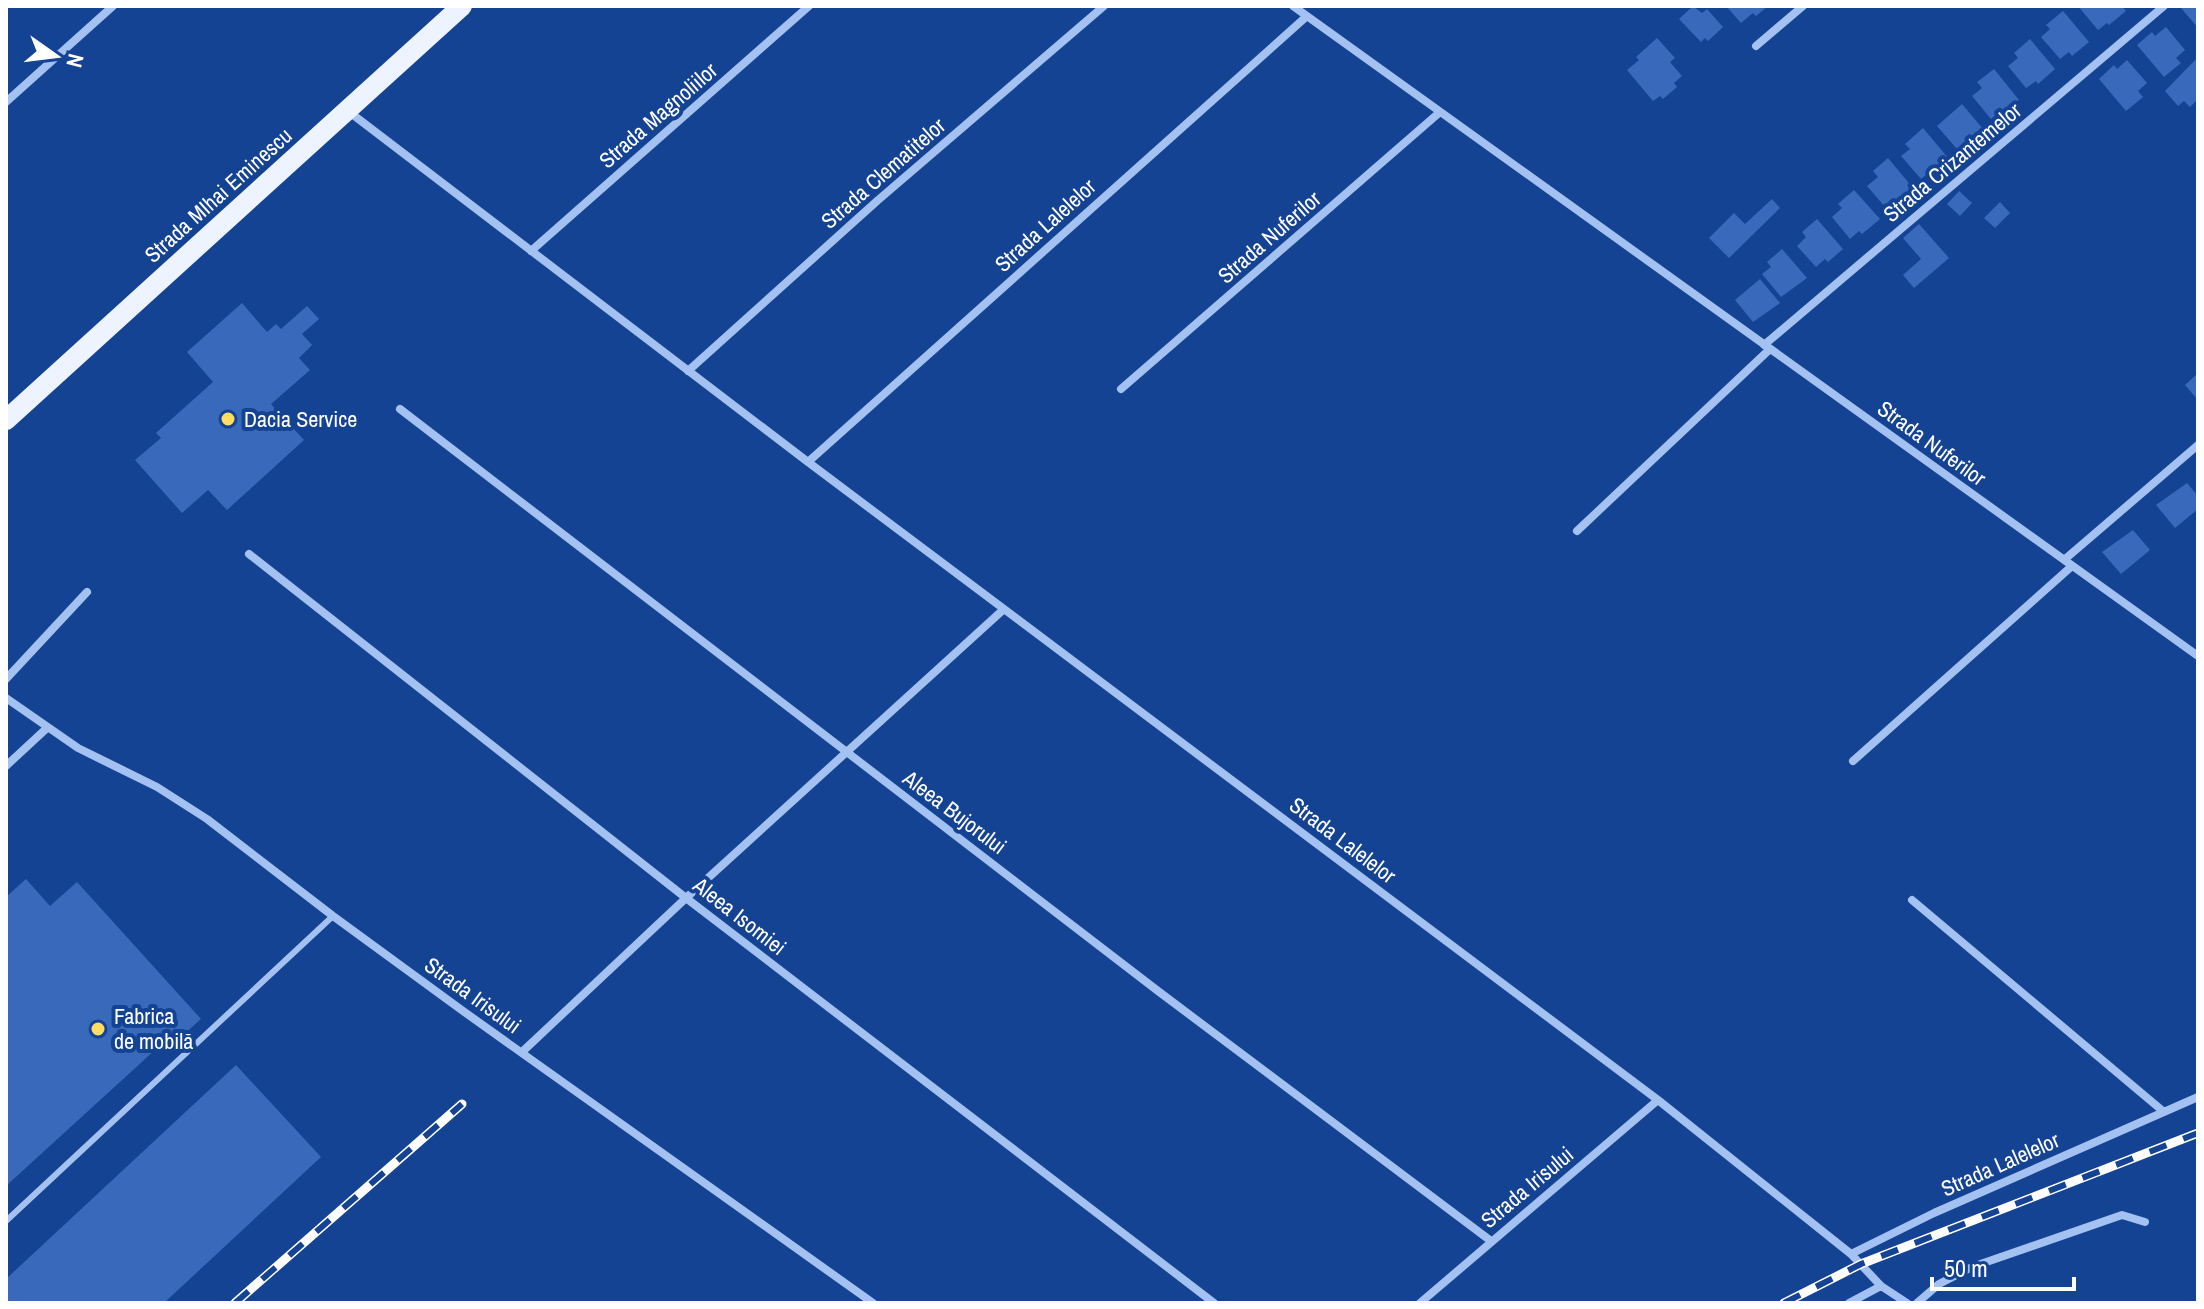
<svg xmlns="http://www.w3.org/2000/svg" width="2204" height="1309" font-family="'Archivo Narrow',sans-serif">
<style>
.building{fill:#3969ba}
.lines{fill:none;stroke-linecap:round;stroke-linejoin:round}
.lane{stroke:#a3c1f1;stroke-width:6}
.street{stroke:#a3c1f1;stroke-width:8}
.primary{stroke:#edf3ff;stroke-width:20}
.rail-casing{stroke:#fff;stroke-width:9}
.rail{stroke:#154393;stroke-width:6;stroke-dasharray:18;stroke-linecap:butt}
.poi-dot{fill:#ffdd63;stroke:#154393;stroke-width:3}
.labels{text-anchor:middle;stroke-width:8;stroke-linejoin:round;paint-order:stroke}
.street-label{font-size:22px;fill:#fff;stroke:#154393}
.poi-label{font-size:22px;fill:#fff;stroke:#154393;text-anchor:start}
</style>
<rect width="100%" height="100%" fill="#154393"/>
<path class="building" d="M1693,6L1702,13L1707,9L1723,27L1708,41L1705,38L1701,42L1679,19Z
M1726,6H1768L1756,16L1753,13L1741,23Z
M2078,6H2122L2126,11L2109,25L2107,23L2098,30Z
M2183,6H2198V28L2181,8Z
M2063,11L2089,42L2072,56L2069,52L2060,59L2041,37L2050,29L2046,25Z
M2166,27L2185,50L2176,58L2181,63L2164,77L2137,45L2152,32L2155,36Z
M1657,38L1675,58L1670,62L1682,76L1674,83L1677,87L1663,99L1660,96L1653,101L1627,70L1639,60L1636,57Z
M2030,39L2055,69L2038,84L2036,81L2026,88L2008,66L2018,58L2014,53Z
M2196,59L2198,99L2190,107L2184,101L2178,106L2165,91Z
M2127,60L2147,83L2138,91L2143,97L2126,111L2099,79L2114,65L2117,69Z
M1994,69L2019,100L1991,119L1972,96L1982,88L1977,82Z
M1962,104L1983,129L1957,149L1937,126Z
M1923,128L1949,159L1933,173L1931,171L1921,179L1901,156L1910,149L1905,144Z
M1888,158L1913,188L1886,208L1867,186L1878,177L1873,171Z
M1854,190L1880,219L1862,234L1859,231L1850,239L1832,217L1842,208L1838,204Z
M1959,191L1972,203L1960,216L1947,204Z
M1772,199L1780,208L1729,258L1709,238L1734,213L1745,224Z
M2000,202L2010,213L1995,228L1984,218Z
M1817,219L1843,249L1828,262L1825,259L1816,267L1797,246L1806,237L1802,232Z
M1919,224L1949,258L1914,288L1903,275L1921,259L1903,238Z
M1782,249L1807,278L1781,297L1762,274L1771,267L1767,262Z
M1760,279L1780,303L1753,322L1735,300Z
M242,303L267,332L276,324L281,329L307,306L319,319L302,334L312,345L299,358L310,370L271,404L304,440L227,510L208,490L182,513L135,460L161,438L156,433L213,382L187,352Z
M2198,373V400L2185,385Z
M2187,483L2198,496V509L2175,528L2156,505Z
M2133,530L2150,550L2121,574L2102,552Z
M26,879L50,906L77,882L201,1019L172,1045L167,1039L6,1186V897Z
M236,1065L321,1157L164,1303H10L6,1298V1279Z"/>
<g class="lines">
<path class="lane" d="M6,1221L333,916"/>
<path class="street" d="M1293,6L2198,656
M1756,46L1803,6
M6,102L113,6
M348,111L808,462L1658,1100L1851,1254L1881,1286L1907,1303
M531,251L809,6
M1764,345L2164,6
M688,371L877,201L1104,6
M1121,389L1440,112
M400,409L1158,991L1491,1241
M808,462L1307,16
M1577,531L1770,349
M249,554L686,898L1214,1303
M2064,560L2198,445
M6,679L87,592
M6,698L78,748L157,787L207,819L333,916L463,1011L873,1303
M1853,761L2072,566
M6,766L47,728
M1912,900L2164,1112
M522,1052L686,898L1004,609
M1851,1254L1934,1213L2198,1097
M1420,1303L1658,1100
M1849,1303L1881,1286
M1917,1303L1939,1284L1972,1267L2122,1215L2145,1222"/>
<path class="primary" d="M6,420L462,6"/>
<defs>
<path id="rail" d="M235,1303L462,1104
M1784,1303L1861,1264L2198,1133"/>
</defs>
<use href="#rail" class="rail-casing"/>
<use href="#rail" class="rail"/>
</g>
<g class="poi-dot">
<circle cx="228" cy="419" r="8"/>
<circle cx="98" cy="1029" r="8"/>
</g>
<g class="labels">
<g class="street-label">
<text transform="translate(658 115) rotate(-41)" y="8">Strada Magnoliilor</text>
<text transform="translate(1952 162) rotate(-40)" y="8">Strada Crizantemelor</text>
<text transform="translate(883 173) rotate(-41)" y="8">Strada Clematitelor</text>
<text transform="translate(218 195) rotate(-42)" y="8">Strada MIhai Eminescu</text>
<text transform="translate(1045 225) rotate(-42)" y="8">Strada Lalelelor</text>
<text transform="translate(1269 237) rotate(-41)" y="8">Strada Nuferilor</text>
<text transform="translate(1932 443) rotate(36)" y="8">Strada Nuferilor</text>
<text transform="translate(955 812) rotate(37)" y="8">Aleea Bujorului</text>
<text transform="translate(1343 840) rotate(37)" y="8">Strada Lalelelor</text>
<text transform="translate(740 916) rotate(38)" y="8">Aleea Isomiei</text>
<text transform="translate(473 995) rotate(36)" y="8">Strada Irisului</text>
<text transform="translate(2000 1164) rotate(-24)" y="8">Strada Lalelelor</text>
<text transform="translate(1527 1187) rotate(-40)" y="8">Strada Irisului</text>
</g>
<g class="poi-label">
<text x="244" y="427">Dacia Service</text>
<text x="114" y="1024">Fabrica<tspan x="114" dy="25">de mobilă</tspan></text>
</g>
</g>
<rect width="2204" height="1309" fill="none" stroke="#ffffff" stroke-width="16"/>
<g transform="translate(56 56) rotate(104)" stroke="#154393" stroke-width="6" paint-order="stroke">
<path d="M0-6L14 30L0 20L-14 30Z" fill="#ffffff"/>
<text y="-12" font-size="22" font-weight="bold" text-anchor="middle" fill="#ffffff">N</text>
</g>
<path d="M1932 1277v12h142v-12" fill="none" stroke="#ffffff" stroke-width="4"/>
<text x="1944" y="1277" font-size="24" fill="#ffffff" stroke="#154393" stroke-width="6" paint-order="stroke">50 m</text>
</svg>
